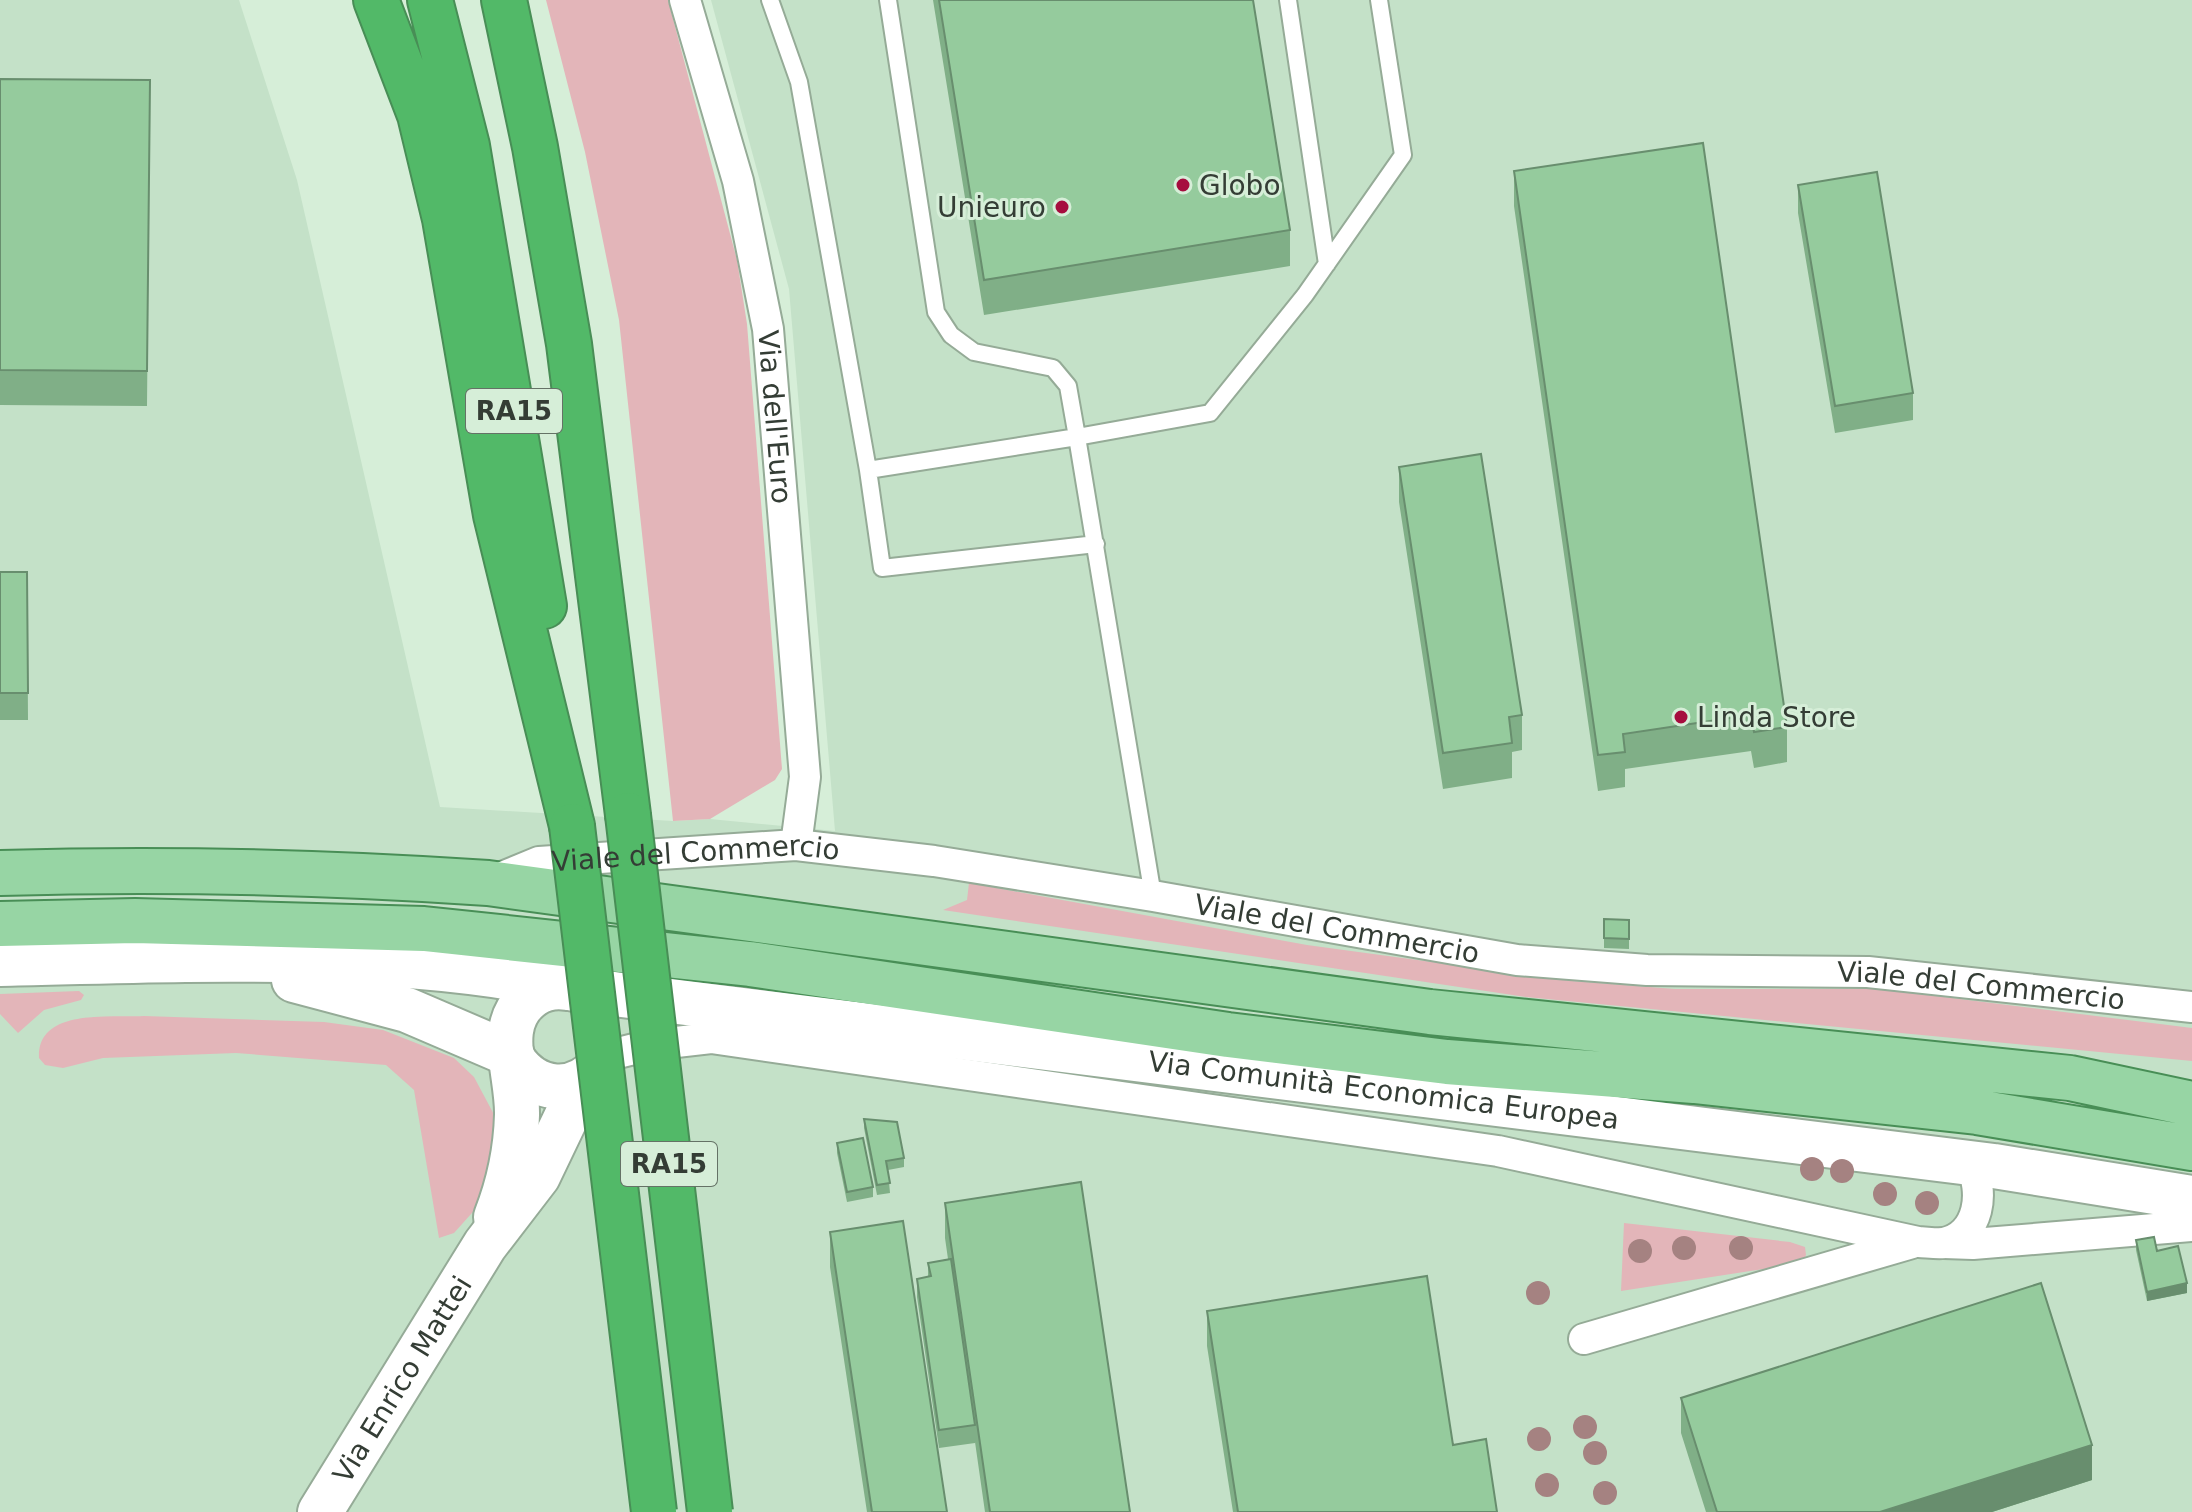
<svg xmlns="http://www.w3.org/2000/svg" width="2192" height="1512" font-family="'DejaVu Sans',sans-serif">
<style>
.built{fill:#c4e1c8}
.green{fill:#e3b5b9}
.lines{fill:none;stroke-linecap:round;stroke-linejoin:round}
.lane-casing{stroke:#95ab97;stroke-width:20}
.street-casing{stroke:#95ab97;stroke-width:34}
.secondary-casing{stroke:#95ab97;stroke-width:48}
.primary-casing{stroke:#488e56;stroke-width:48}
.highway-casing{stroke:#488e56;stroke-width:48}
.lane{stroke:#fff;stroke-width:16}
.street{stroke:#fff;stroke-width:30}
.secondary{stroke:#fff;stroke-width:44}
.primary{stroke:#97d5a4;stroke-width:44}
.highway{stroke:#52b968;stroke-width:44}
.highway-bridge-casing{stroke:#488e56;stroke-width:48;stroke-linecap:butt}
.highway-bridge{stroke:#52b968;stroke-width:44}
.tree{fill:#a58281}
.wall{fill:#80af87}
.shaded-wall{fill:#688e6e}
.building{fill:#95cb9d;stroke:#688e6e;stroke-width:2}
.poi-dot{fill:#a60d3e;stroke:#d6eed8;stroke-width:3}
.labels{text-anchor:middle;stroke-width:6;stroke-linejoin:round;paint-order:stroke}
.shield{fill:#d6eed8;stroke:#657266;stroke-width:2}
.shield-label{font-size:26px;font-weight:bold;fill:#343d35}
.poi-label{font-size:28px;fill:#343d35;stroke:#d6eed8;text-anchor:start}
.street-label{font-size:28px;fill:#343d35;stroke:#d6eed8}
</style>
<rect width="100%" height="100%" fill="#d6eed8"/>
<path class="built" d="M0,0H239L297,180L440,807L673,821L710,819L835,831L789,289L711,0H2192V1512H0Z"/>
<path class="green" d="M546,0H668L737,260L747,324L782,769L775,780L710,819L673,821L619,320L585,152Z
M969,883L1307,945L1572,981L1675,989H1879L2192,1028V1061L1526,997L943,910L967,900Z
M79,991L84,995L81,1000L44,1010L18,1033L0,1014V994Z
M144,1016L324,1022L383,1030L454,1058L474,1077L498,1122L489,1194L454,1233L439,1238L414,1090L386,1065L236,1053L103,1058L63,1068L45,1065L39,1058C37,1008 109,1018 144,1016Z
M1624,1223L1790,1242L1805,1247L1806,1255L1802,1263L1621,1291Z"/>
<g class="lines">
<defs>
<path id="lane" d="M770,0L799,82L868,470L1077,437L1068,386L1053,368L974,352L951,335L936,312L888,0
M1288,0L1327,264
M868,470L882,568L1096,544
M1153,896L1077,437L1210,413L1305,295L1403,155L1379,0"/>
<g id="street">
<path id="s1" d="M685,0L738,181L768,329L805,777L796,845"/>
<path id="s2" d="M490,882L539,862L796,845L934,861L1153,896L1517,960L1647,970L1868,972L2192,1007"/>
<path d="M606,1056L650,1045L711,1038L1498,1151L1918,1242C1925,1242 1936,1244 1944,1243C1980,1235 1985,1191 1970,1163"/>
<path d="M1944,1243L1973,1244L2191,1226L2192,1213"/>
<path d="M1584,1339L1912,1243"/>
</g>
<g id="secondary">
<path d="M0,964C183,960 382,950 562,987"/>
<path d="M294,980L407,1010L512,1055"/>
<path id="s3" d="M574,989L1994,1166L2192,1198"/>
<path d="M514,1061C536,1092 574,1096 600,1066"/>
<path d="M496,1217C509,1184 516,1150 517,1115C518,1073 493,1022 533,995C543,988 556,986 568,988"/>
<path id="s4" d="M320,1512L485,1245L538,1176L572,1105L601,1065"/>
</g>
<path id="primary" d="M0,873C163,868 326,872 488,883L1430,1012L2070,1078L2192,1104
M0,924L135,921L424,929L750,964L1228,1035L1447,1062L1694,1081L1977,1112L2192,1148"/>
<path id="highway" d="M376,0L420,115L445,219L496,515L572,826
M430,0L467,146L544,606
M504,0L535,147L569,344L628,815"/>
</defs>
<use href="#lane" class="lane-casing"/>
<use href="#street" class="street-casing"/>
<use href="#secondary" class="secondary-casing"/>
<use href="#primary" class="primary-casing"/>
<use href="#highway" class="highway-casing"/>
<use href="#lane" class="lane"/>
<use href="#street" class="street"/>
<use href="#secondary" class="secondary"/>
<use href="#primary" class="primary"/>
<use href="#highway" class="highway"/>
<defs>
<path id="highway-bridge" d="M628,815L710,1512
M572,826L654,1512"/>
</defs>
<use href="#highway-bridge" class="highway-bridge-casing"/>
<use href="#highway-bridge" class="highway-bridge"/>
</g>
<g class="tree">
<circle cx="1812" cy="1169" r="12"/>
<circle cx="1842" cy="1171" r="12"/>
<circle cx="1885" cy="1194" r="12"/>
<circle cx="1927" cy="1203" r="12"/>
<circle cx="1684" cy="1248" r="12"/>
<circle cx="1741" cy="1248" r="12"/>
<circle cx="1640" cy="1251" r="12"/>
<circle cx="1538" cy="1293" r="12"/>
<circle cx="1585" cy="1427" r="12"/>
<circle cx="1539" cy="1439" r="12"/>
<circle cx="1595" cy="1453" r="12"/>
<circle cx="1547" cy="1485" r="12"/>
<circle cx="1605" cy="1493" r="12"/>
</g>
<path class="wall" d="M933,0H1253L1290,230V266L984,315Z
M0,79L150,80L147,406L0,405Z
M1514,171L1787,727V762L1754,768L1751,751L1625,769V787L1598,791L1514,206Z
M1798,185L1913,393V420L1835,433L1798,213Z
M1399,467L1522,715V750L1512,752V778L1443,789L1399,502Z
M0,572H27L28,720H0Z
M1604,919L1629,920V949L1604,948Z
M864,1119L904,1158V1167L888,1170L890,1193L877,1195L864,1128Z
M837,1143L873,1187V1197L847,1202L837,1153Z
M945,1203L1130,1512H985L975,1442V1443L939,1448L917,1297V1279L928,1277V1263L948,1259L945,1238Z
M830,1232L947,1512H867L830,1267Z
M2136,1240L2157,1251L2187,1293L2147,1301L2136,1250Z
M1207,1311L1453,1445L1497,1512H1233L1207,1346Z
M1681,1398L2092,1480L1992,1512H1706L1681,1433Z"/>
<path class="shaded-wall" d="M2187,1283V1293L2147,1301V1292Z
M2092,1445V1480L1992,1512H1880Z"/>
<path class="building" d="M939,0H1253L1290,230L984,280Z
M0,79L150,80L147,371L0,370Z
M1703,143L1787,727L1754,732L1751,715L1623,734L1625,752L1598,755L1514,171Z
M1877,172L1913,393L1835,406L1798,185Z
M1481,454L1522,715L1509,717L1512,743L1443,753L1399,467Z
M0,572H27L28,693H0Z
M1604,919L1629,920V939L1604,938Z
M864,1119L897,1122L904,1158L886,1161L890,1183L877,1185Z
M863,1138L873,1187L847,1192L837,1143Z
M1081,1182L1130,1512H990L945,1203Z
M903,1221L947,1512H872L830,1232Z
M2154,1237L2157,1251L2178,1246L2187,1283L2147,1292L2136,1240Z
M951,1259L975,1425L939,1430L917,1279L931,1276L928,1263Z
M1427,1276L1453,1445L1486,1439L1497,1512H1238L1207,1311Z
M2041,1283L2092,1445L1880,1512H1717L1681,1398Z"/>
<g class="poi-dot">
<circle cx="1183" cy="185" r="8"/>
<circle cx="1062" cy="207" r="8"/>
<circle cx="1681" cy="717" r="8"/>
</g>
<g class="labels">
<g class="shield">
<rect x="466" y="389" width="96" height="44" rx="6"/>
<rect x="621" y="1142" width="96" height="44" rx="6"/>
</g>
<g class="shield-label">
<text x="514" y="420">RA15</text>
<text x="669" y="1173">RA15</text>
</g>
<g class="poi-label">
<text x="1199" y="195">Globo</text>
<text x="1046" y="217" text-anchor="end">Unieuro</text>
<text x="1697" y="727">Linda Store</text>
</g>
<g class="street-label">
<text dy="10" stroke="none"><textPath href="#s1" startOffset="428">Via dell'Euro</textPath></text>
<text dy="10" stroke="none"><textPath href="#s2" startOffset="210">Viale del Commercio</textPath></text>
<text dy="10" stroke="none"><textPath href="#s2" startOffset="858">Viale del Commercio</textPath></text>
<text dy="10" stroke="none"><textPath href="#s2" startOffset="1506">Viale del Commercio</textPath></text>
<text dy="10" stroke="none"><textPath href="#s3" startOffset="816">Via Comunità Economica Europea</textPath></text>
<text dy="10" stroke="none"><textPath href="#s4" startOffset="156">Via Enrico Mattei</textPath></text>
</g>
</g>
</svg>
